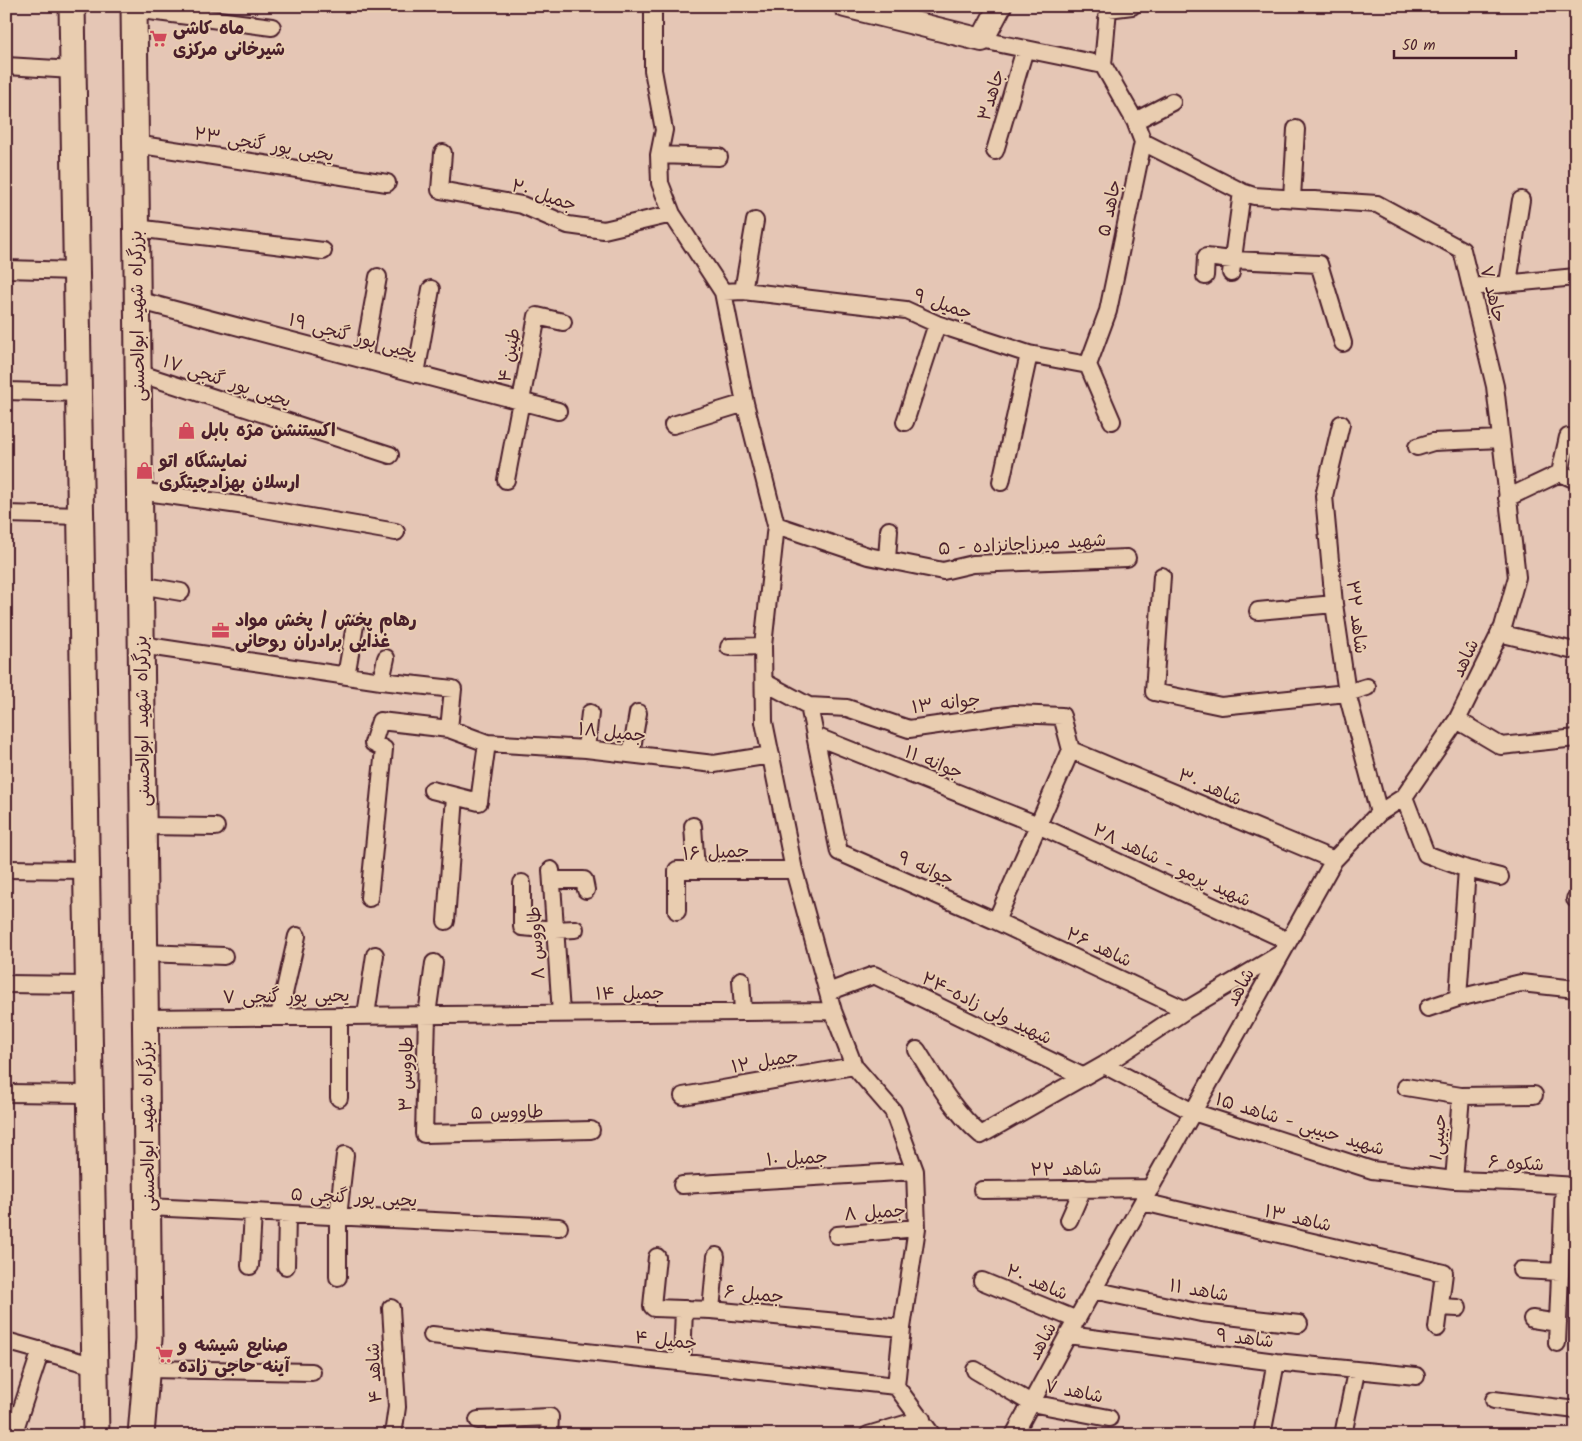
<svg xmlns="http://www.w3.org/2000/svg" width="1582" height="1441" font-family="Kalam,'Playpen Sans Arabic',sans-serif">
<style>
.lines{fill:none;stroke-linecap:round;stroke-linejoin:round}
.minor-casing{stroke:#4a1f2b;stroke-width:20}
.secondary-casing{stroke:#4a1f2b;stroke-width:26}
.primary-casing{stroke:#4a1f2b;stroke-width:29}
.minor{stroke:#e9cdb0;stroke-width:16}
.secondary{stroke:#e9cdb0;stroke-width:22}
.primary{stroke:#e9cdb0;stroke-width:25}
.labels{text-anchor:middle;stroke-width:4;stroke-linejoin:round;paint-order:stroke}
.poi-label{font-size:18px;font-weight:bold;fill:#4a1f2b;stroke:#e9cdb0;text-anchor:start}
.street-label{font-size:18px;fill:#4a1f2b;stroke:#e9cdb0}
</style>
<rect width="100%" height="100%" fill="#e5c6b5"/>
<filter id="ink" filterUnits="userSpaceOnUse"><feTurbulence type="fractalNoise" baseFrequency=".02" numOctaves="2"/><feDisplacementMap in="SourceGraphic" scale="10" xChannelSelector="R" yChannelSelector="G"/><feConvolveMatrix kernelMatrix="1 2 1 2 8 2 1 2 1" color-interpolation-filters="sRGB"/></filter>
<g filter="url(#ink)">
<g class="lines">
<defs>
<path id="minor" d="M653,6V70L664,130L659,155L660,183L672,214L723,292L745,403L776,525L763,646L764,722L794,870L833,1011L854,1066L893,1111L915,1171L917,1228L902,1328L896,1386L932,1435
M134,9L272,27
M982,40L1103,65
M1103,65L1108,9L1132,6
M6,66L73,70
M1135,121L1172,102
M135,144L387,183
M995,151L1025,49
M443,153L440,190L522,205L568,225L604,230L672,214
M659,155L719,157
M1292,198L1296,129
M136,228L323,251
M6,269L77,271
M1231,273L1242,192
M1205,276L1206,257L1232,260L1319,264L1343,343
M1508,283L1521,200
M1471,287L1576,277
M743,291L755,221
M723,292L743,291L906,310L937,324L1029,354L1088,365
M137,300L558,411
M363,360L378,277
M1088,365L1108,311L1143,142L1135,121L1103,65
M1088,365L1112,421
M138,373L390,455
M416,374L431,289
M6,391L79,393
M905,422L937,324
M1341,424L1324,496L1334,604L1347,693L1379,813
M673,425L745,403
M1417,447L1433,442L1501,439
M1560,473L1576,480
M506,480L537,316L563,322
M1001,482L1029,354
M139,491L253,507L396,532
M1507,498L1560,473L1568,437L1576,440
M6,514L81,516
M776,525L868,556L943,571L973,564L1127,558
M887,560L889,530
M1162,576L1154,692L1221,706L1347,693L1367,687
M140,585L181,592
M1258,611L1334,604
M1499,633L1570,650
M141,645L381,681L453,689L449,729
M729,647L763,646
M346,676L355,625
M381,681L386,658
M764,682L809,706L847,708L909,729L1015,714L1062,716L1071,750L996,921
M809,706L839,852L996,921L1186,1010
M1457,720L1501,746L1576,738
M815,736L1038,825L1288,941
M586,749L590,713
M1071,750L1334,860
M631,754L638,713
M432,790L479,802L487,743
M1404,797L1426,854L1467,869L1500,877
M143,826L216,827
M693,826L696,870
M6,869L87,870
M551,870L561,1013
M552,880H584L586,890
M522,883V927L555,930L575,929
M369,898L384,749L373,743L380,721L449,729L487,743L586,749L714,764L771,755
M1575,899H1576
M677,911V870H794
M446,921L455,796
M145,953L224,956
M434,963L427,1015L424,1134L591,1130
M741,980L743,1011
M6,984L88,985
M828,992L874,975L1082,1076
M1458,998L1467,869
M1428,1008L1458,998L1521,983L1576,989
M366,1015L375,955
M279,1016L297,936
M339,1016V1098
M146,1018L833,1011
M917,1050C936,1080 953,1111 981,1135L1104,1065L1186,1010L1280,954
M1104,1065L1193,1112L1372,1170L1454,1180L1513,1182L1576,1186
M1406,1087L1461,1096L1534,1095
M6,1093L90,1094
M683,1096L854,1066
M1454,1180L1461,1096
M682,1185L915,1171
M982,1190L1151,1188
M1143,1202L1444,1273L1437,1328
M148,1207L559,1227
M1069,1220L1083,1188
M837,1235L917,1228
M657,1257L652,1306L654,1308L711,1310L902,1328
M250,1266L253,1213
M286,1266L287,1214
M1521,1270L1560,1272
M338,1277V1217L345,1155
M982,1281L1077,1320
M1093,1290L1201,1313L1299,1324
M1440,1307L1458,1308
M391,1308L397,1407L393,1435
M711,1310L716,1256
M1532,1319L1558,1323
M432,1335L896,1386
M1068,1335L1276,1362L1416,1376
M6,1341L95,1366
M1557,1343L1564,1186
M682,1362L684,1309
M147,1369L312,1372
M975,1370L1031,1403L1109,1418
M1494,1400L1576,1410
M478,1420L550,1417L549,1435
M6,1423L16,1426L41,1350
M868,1435L922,1419
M1014,1435L1068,1335L1334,860L1379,813L1404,797L1457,720L1503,627L1517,577L1495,386L1462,250L1377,204L1254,196L1242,192L1143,142
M1262,1435L1276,1362
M1343,1435L1356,1372"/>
<path id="secondary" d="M845,6L982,40L1000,6"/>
<path id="primary" d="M72,6L96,1435
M134,6L149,1339L141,1435"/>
</defs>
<use href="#minor" class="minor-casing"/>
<use href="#secondary" class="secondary-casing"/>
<use href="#primary" class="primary-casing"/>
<use href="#minor" class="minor"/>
<use href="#secondary" class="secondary"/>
<use href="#primary" class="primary"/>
</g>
</g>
<defs>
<symbol id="supermarket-bare" viewBox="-9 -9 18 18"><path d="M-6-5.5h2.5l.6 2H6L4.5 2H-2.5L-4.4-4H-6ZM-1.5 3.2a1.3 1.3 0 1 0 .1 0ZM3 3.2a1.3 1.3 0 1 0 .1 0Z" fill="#d1495b" stroke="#e9cdb0" stroke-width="2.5" paint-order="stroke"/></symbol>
<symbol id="shop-bare" viewBox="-9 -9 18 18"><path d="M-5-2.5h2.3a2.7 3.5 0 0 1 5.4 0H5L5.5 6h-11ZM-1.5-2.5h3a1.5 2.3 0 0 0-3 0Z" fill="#d1495b" stroke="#e9cdb0" stroke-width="2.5" paint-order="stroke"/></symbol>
<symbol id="office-bare" viewBox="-9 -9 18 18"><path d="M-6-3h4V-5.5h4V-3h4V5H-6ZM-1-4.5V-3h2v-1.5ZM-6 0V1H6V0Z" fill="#d1495b" stroke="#e9cdb0" stroke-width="2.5" paint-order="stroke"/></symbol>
</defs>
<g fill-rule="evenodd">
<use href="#supermarket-bare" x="146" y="26" width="25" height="25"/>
<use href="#shop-bare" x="174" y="418" width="25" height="25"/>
<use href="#shop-bare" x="132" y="458" width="25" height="25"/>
<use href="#office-bare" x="208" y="618" width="25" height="25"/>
<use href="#supermarket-bare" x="152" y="1342" width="25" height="25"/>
</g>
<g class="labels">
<g class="poi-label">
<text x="173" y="34">ماه کاشی<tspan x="173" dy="21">شیرخانی مرکزی</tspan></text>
<text x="201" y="436">اکستنشن مژه بابل</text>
<text x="159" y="467">نمایشگاه اتو<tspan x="159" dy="21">ارسلان بهزادچیتگری</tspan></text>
<text x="235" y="626">رهام پخش | پخش مواد<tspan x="235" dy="21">غذایی برادران روحانی</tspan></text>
<text x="178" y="1351">صنایع شیشه و<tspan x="178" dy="21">آینه حاجی زاده</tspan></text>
</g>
<g class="street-label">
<text transform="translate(991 95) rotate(-73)" y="6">جاهد۳</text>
<text transform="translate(264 144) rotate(9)" y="6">یحیی پور گنجی ۲۳</text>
<text transform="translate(544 195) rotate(18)" y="6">جمیل ۲۰</text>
<text transform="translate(1109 208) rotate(-78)" y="6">جاهد ۵</text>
<text transform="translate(1493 294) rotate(76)" y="6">جاهد ۷</text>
<text transform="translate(943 304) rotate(19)" y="6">جمیل ۹</text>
<text transform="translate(137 316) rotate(-91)" y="6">بزرگراه شهید ابوالحسنی</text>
<text transform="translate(353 336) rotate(15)" y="6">یحیی پور گنجی ۱۹</text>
<text transform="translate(509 355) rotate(-79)" y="6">طنین ۴</text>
<text transform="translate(227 381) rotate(18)" y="6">یحیی پور گنجی ۱۷</text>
<text transform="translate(1022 544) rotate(-3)" y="6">شهید میرزاجانزاده - ۵</text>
<text transform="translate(1357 617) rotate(83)" y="6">شاهد ۳۲</text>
<text transform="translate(1465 658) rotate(-65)" y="6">شاهد</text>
<text transform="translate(946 703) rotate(-7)" y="6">جوانه ۱۳</text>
<text transform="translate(142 721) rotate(-91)" y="6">بزرگراه شهید ابوالحسنی</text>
<text transform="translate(612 732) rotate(6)" y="6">جمیل ۱۸</text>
<text transform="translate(934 762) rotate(22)" y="6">جوانه ۱۱</text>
<text transform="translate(1210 787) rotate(23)" y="6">شاهد ۳۰</text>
<text transform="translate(716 852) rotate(-3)" y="6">جمیل ۱۶</text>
<text transform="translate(1172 865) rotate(25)" y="6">شهید پرمو - شاهد ۲۸</text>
<text transform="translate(926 868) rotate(24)" y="6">جوانه ۹</text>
<text transform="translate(536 943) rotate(-94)" y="6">طاووس ۸</text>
<text transform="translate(1099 947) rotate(25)" y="6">شاهد ۲۶</text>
<text transform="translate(1240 987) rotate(-61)" y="6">شاهد</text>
<text transform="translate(630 993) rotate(-1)" y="6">جمیل ۱۴</text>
<text transform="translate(286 996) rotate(-1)" y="6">یحیی پور گنجی ۷</text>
<text transform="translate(987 1008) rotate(26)" y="6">شهید ولی زاده-۲۴</text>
<text transform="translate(765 1061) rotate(-10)" y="6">جمیل ۱۲</text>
<text transform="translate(406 1074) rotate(-89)" y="6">طاووس ۳</text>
<text transform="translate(507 1112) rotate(-1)" y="6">طاووس ۵</text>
<text transform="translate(1300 1124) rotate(17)" y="6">شهید حبیبی - شاهد ۱۵</text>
<text transform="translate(147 1126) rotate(-91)" y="6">بزرگراه شهید ابوالحسنی</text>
<text transform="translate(1438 1137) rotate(-85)" y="6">حبیبی1</text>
<text transform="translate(797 1158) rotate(-3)" y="6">جمیل ۱۰</text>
<text transform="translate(1516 1163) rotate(3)" y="6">شکوه ۶</text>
<text transform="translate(1066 1169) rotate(-1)" y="6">شاهد ۲۲</text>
<text transform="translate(354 1197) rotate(3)" y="6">یحیی پور گنجی ۵</text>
<text transform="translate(875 1212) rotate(-4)" y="6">جمیل ۸</text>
<text transform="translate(1298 1218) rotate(13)" y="6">شاهد ۱۳</text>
<text transform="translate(1037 1282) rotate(23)" y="6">شاهد ۲۰</text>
<text transform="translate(1199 1290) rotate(10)" y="6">شاهد ۱۱</text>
<text transform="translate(754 1294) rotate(5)" y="6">جمیل ۶</text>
<text transform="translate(1245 1338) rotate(7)" y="6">شاهد ۹</text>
<text transform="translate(666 1340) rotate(6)" y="6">جمیل ۴</text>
<text transform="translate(1042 1341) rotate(-61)" y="6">شاهد</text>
<text transform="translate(374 1373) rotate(-93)" y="6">شاهد ۴</text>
<text transform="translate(1074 1391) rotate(11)" y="6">شاهد ۷</text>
</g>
</g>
<rect width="1582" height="1441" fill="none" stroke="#e9cdb0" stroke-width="25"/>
<rect x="12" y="12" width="1557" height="1416" fill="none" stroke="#4a1f2b" stroke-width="2" filter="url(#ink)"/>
<path d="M1394 50v8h122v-8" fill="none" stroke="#4a1f2b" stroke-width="2.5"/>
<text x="1402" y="50" font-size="15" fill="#4a1f2b" stroke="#e9cdb0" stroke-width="4" paint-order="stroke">50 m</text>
</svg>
